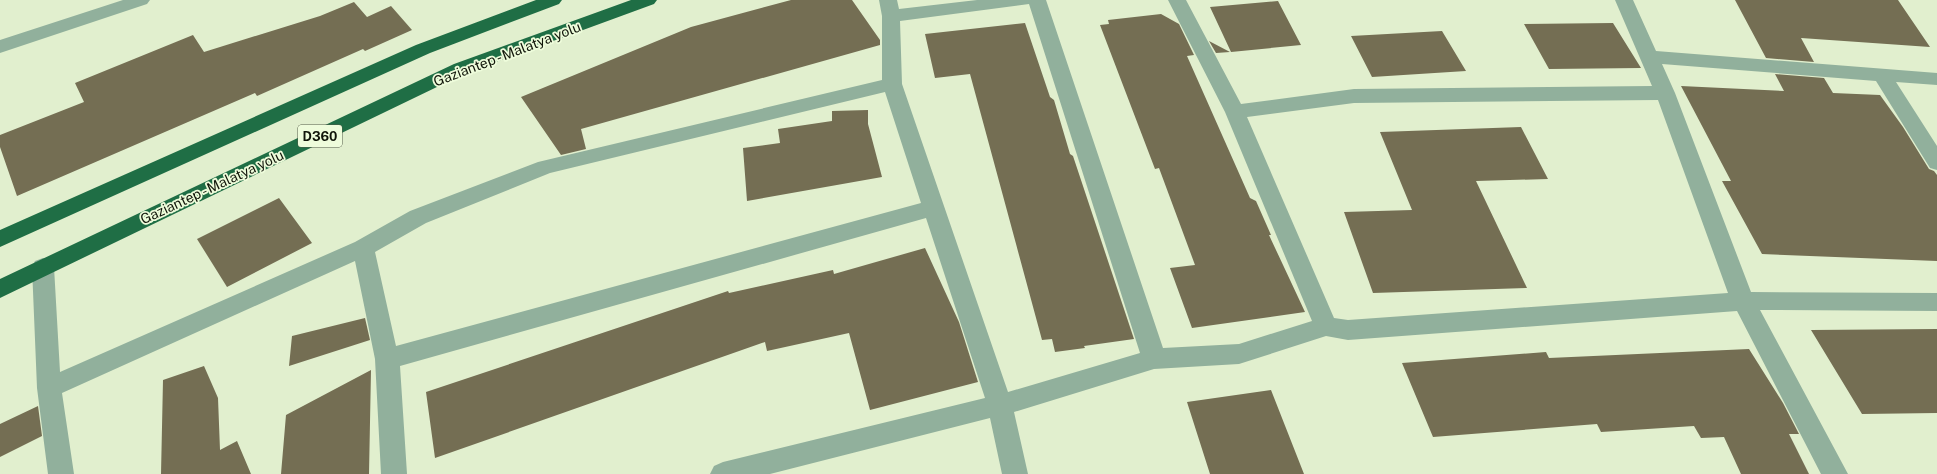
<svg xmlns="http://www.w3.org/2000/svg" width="1937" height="474" font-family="'Public Sans',sans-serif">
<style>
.building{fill:#746e53}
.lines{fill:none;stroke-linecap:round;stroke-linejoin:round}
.minor{fill:#91b09c;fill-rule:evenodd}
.highway{fill:#1f6e45;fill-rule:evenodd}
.labels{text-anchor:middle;stroke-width:3.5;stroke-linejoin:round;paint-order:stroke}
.shield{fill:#eefcdb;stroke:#535a48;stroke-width:1}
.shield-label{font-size:13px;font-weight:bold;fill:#101509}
.street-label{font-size:14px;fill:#101509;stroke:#eefcdb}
</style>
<rect width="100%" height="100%" fill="#e1efce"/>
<path class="building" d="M791,0H852L880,40V45L581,129L586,149L561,155L521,97L691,27Z
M1735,0H1898L1930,47L1801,38L1814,62L1766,58Z
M1278,1L1301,45L1231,52L1210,7Z
M354,2L367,17L391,6L412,30L365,51L363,49L257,96L255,93L17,196L0,147V135L84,102L75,83L193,35L204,52L320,16Z
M1161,14L1179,24L1194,55L1187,56L1250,198L1256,201L1271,235H1269L1305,312L1192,328L1170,268L1195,265L1159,168L1155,169L1100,25L1109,24L1108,20Z
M1025,23L1050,97L1054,100L1070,154L1073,156L1134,339L1084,346L1085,348L1055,352L1052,339L1042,340L970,74L935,78L925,34Z
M1613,23L1641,68L1549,69L1524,24Z
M1442,31L1466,71L1372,77L1351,36Z
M1209,41L1230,52L1216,53Z
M1775,74L1824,78L1833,93L1880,95L1903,127L1929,169L1934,171L1937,175V261L1762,254L1722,181H1731L1681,86L1784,91Z
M868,110V124L882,177L747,201L743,148L780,143L778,129L832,121V111Z
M1521,127L1548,179L1476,181L1527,288L1373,293L1344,212L1412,210L1380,132Z
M279,198L312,243L227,287L197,239Z
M925,248L959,322L978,382L870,410L849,333L767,351L765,342L435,458L426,392L728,291L729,293L833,270L834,274Z
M365,318L370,340L289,366L292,336Z
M1937,329V413L1862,414L1811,330Z
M1749,349L1783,403L1799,434H1789L1809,474H1741L1724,437L1701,438L1694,426L1601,432L1597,424L1433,437L1402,363L1546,352L1549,358Z
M204,366L218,398L220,450L237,441L251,474H161L163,380Z
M371,370L369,474H281L286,415Z
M1271,390L1304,474H1210L1187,402Z
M38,406L42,436L0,457V424Z"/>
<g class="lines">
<path class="minor" d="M123,0H150L147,4L0,53V40Z
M879,0H897L899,9L977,0H1046L1163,348L1239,344L1312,321L1225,112L1168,0H1186L1241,104L1354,89L1652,86L1615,0H1633L1656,51L1937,73V85L1896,82L1937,146V170L1930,168L1876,81L1662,64L1675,93L1751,292L1937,293V311L1760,310L1848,474H1821L1737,311L1348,340L1326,336L1239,364L1154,369L1014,412L1028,474H1002L990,418L770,474H710L714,466L723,462L985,398L926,218L400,366L407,474H381L375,359L355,261L62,393L74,474H48L37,388L32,267L35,261L43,258L51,261L54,267L60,372L355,242L410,211L538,162L882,80V16ZM1029,4L1140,353L1008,392L902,84L900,21ZM885,92L921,203L396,346L375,252L426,223L550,173ZM1658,100L1728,293L1348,320L1334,318L1247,117L1354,103Z"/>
<path class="highway" d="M536,0H562L559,4L430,53L0,247V230L416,45Z
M631,0H657L654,4L468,72L0,298V279L454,64Z"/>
</g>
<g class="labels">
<rect class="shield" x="298" y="125" width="44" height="22" rx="3"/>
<g class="shield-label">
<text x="320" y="141">D360</text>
</g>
<g class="street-label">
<text transform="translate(507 54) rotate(-21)" y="5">Gaziantep - Malatya yolu</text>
<text transform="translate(212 187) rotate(-25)" y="5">Gaziantep - Malatya yolu</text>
</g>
</g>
</svg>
